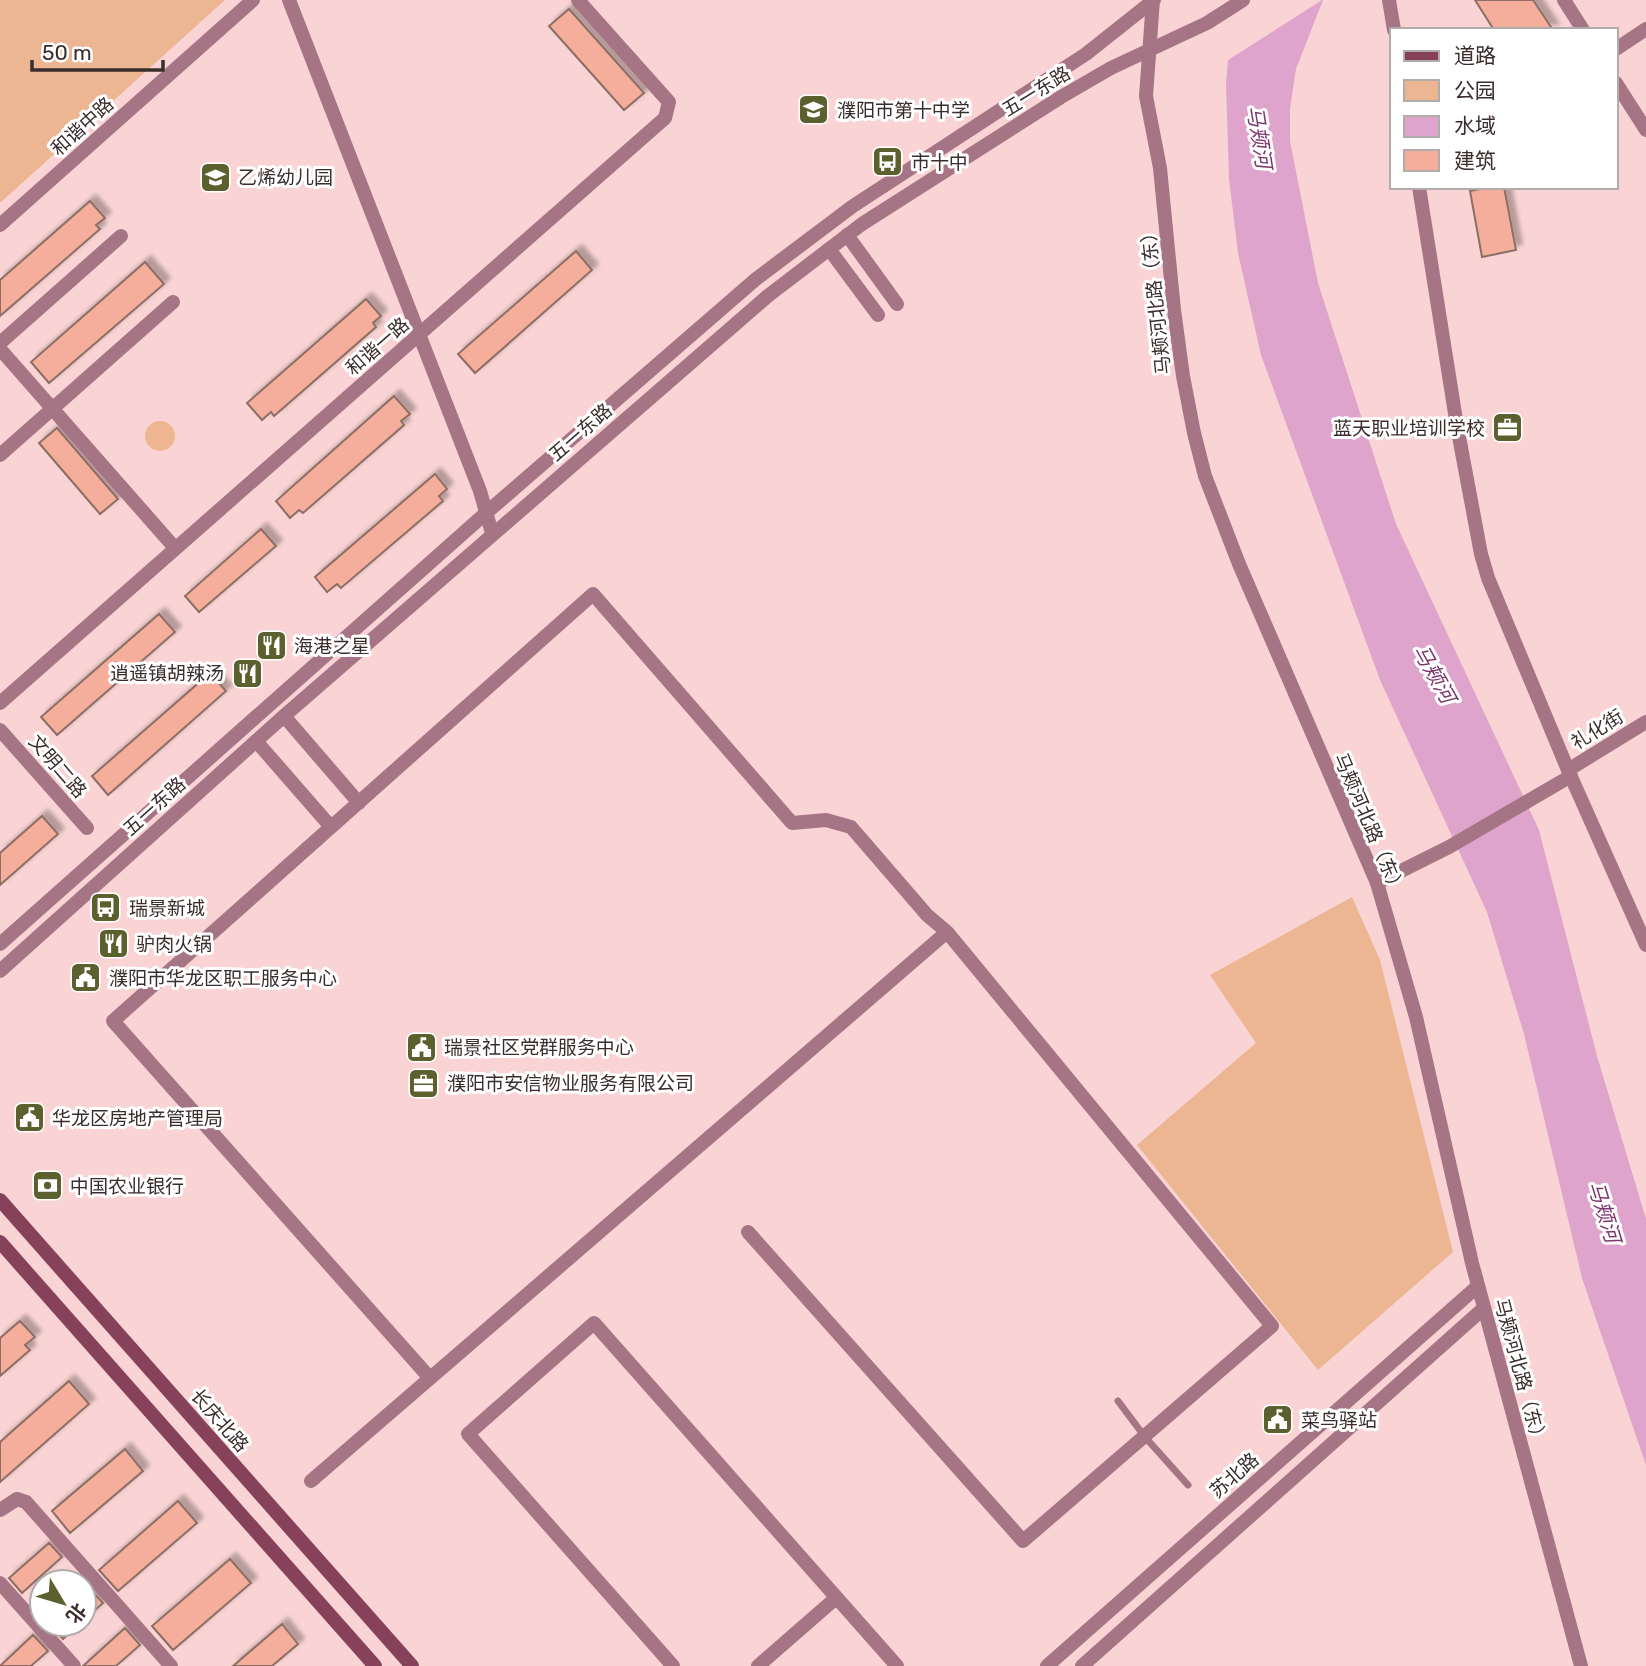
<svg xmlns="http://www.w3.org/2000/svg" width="1646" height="1666" font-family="Rubik,'Noto Sans SC',sans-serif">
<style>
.green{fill:#ebb691}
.water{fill:#dea4cc}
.pier{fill:#fad4d4}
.building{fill:#f4ae9b;stroke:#8d6e65;stroke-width:2;filter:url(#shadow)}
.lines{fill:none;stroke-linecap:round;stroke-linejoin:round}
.service{stroke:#a67585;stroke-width:7}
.minor{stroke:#a67585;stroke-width:14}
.tertiary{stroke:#a67585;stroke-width:14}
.secondary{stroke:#86415b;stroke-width:14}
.labels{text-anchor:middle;stroke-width:6;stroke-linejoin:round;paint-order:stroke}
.street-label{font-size:19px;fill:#3b2d2d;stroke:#fff}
.poi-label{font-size:19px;fill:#3b2d2d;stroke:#fff;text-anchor:start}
.water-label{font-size:21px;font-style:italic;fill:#7e396c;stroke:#fff}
</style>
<defs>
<filter id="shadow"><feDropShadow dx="6" dy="-6" stdDeviation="2" flood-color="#0004"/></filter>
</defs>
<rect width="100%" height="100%" fill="#fad4d4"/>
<path class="green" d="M0,0H225L0,203Z
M145 436a15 15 0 1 1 30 0a15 15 0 1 1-30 0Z
M1352,897L1380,960L1453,1252L1318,1370L1137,1145L1256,1043L1210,975Z"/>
<path class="water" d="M1233,0H1323L1296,69L1290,108V141L1318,283L1396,524L1539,830L1597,1056L1646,1219V1465L1582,1278L1524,1034L1487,912L1380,680L1261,355L1238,253L1229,179L1226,84Z"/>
<path class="pier" d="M1230,0H1322L1225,62Z"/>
<path class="building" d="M1475,0H1533L1553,30H1494Z
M569,9L644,93L624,110L549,26Z
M1489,187H1504L1516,250L1482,257L1470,191Z
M90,201L105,218L96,225L100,229L0,316V280Z
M576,251L592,270L475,373L458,354Z
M145,262L164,284L49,383L31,362Z
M366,299L381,316L373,323L376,327L274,416L271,412L262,420L247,403Z
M394,396L410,414L401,421L404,425L303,513L299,510L290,518L276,501Z
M57,428L118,499L100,514L39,443Z
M435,474L447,489L439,496L443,501L341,588L337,584L327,592L315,577Z
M261,529L276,546L199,612L185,596Z
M159,614L175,632L57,735L41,717Z
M210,673L226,691L108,795L92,776Z
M42,816L58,834L0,885V853Z
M20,1321L35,1337L25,1345L30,1350L0,1376V1338Z
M69,1381L89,1404L0,1482V1442Z
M125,1449L143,1471L70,1533L52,1511Z
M178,1501L197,1523L118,1591L99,1570Z
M49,1543L62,1557L22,1593L9,1578Z
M230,1559L251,1583L173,1650L152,1626Z
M88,1587L103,1603L84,1620V1590Z
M49,1624H79L63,1639Z
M282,1624L298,1644L272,1666H233Z
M125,1628L140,1645L116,1666H83Z
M33,1635L48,1651L31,1666H0Z"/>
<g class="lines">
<path class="service" d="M1118,1401L1145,1437L1188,1485"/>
<path class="minor" d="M289,0L480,491L492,533
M1564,0L1583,30
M1616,49L1646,29
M1616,83L1646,130
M0,225L253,0
M847,235L897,304
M829,249L878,315
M0,343L121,236
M0,349L175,548
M0,455L173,302
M0,703L665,118L669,102L578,0
M284,716L359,803
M0,730L87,828
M256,741L331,827
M1568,770L1646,722
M1377,883L1449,847L1571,776
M429,1377L113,1021L593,594L792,823L826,820L851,827L927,915L947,932L1272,1326L1023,1541L748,1232
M311,1481L947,932
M0,1510L17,1499L26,1502L171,1666
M0,1583L74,1666
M673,1666L468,1434L594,1323L897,1666
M758,1666L836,1598"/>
<path class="tertiary" d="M1153,0L1146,96L1160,168L1174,310L1183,376L1194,433L1205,476L1239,564L1377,883L1416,1017L1472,1263L1581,1666
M1389,0L1394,30
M1419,187L1457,426L1481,554L1488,578L1568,770L1646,945
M0,944L486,513L756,279L853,206L1086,54L1154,0
M0,971L284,716L769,295L862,224L1061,97L1111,68L1207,23L1243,0
M1047,1666L1478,1286
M1082,1666L1484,1308"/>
<path class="secondary" d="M0,1200L412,1666
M0,1242L375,1666"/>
</g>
<defs>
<symbol id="school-square" viewBox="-11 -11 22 22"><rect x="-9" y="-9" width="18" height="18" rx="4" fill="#5c602e" stroke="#fff"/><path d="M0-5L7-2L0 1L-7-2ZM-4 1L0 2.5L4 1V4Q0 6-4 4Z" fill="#fff"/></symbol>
<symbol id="bus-square" viewBox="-11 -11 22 22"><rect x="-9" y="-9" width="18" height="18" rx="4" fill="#5c602e" stroke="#fff"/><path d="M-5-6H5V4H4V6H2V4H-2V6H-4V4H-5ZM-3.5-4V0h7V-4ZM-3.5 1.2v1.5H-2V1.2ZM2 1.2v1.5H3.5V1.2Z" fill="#fff"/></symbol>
<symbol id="office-square" viewBox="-11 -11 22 22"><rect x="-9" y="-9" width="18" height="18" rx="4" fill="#5c602e" stroke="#fff"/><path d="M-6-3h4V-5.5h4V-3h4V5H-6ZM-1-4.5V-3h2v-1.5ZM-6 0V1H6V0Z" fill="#fff"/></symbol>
<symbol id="restaurant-square" viewBox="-11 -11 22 22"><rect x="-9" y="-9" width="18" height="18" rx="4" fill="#5c602e" stroke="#fff"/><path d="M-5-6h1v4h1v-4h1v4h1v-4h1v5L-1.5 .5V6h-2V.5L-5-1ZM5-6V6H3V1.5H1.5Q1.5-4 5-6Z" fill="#fff"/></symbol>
<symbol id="civic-square" viewBox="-11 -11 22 22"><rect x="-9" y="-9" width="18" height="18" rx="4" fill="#5c602e" stroke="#fff"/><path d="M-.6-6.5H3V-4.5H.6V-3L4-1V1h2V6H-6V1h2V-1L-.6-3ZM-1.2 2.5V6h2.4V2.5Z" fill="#fff"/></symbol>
<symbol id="bank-square" viewBox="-11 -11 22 22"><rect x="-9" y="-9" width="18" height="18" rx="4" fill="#5c602e" stroke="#fff"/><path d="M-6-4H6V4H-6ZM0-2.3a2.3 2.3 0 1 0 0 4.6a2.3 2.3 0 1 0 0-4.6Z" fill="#fff"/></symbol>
</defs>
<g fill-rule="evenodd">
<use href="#school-square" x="796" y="92" width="35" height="35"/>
<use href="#bus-square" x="870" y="144" width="35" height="35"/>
<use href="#school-square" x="198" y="160" width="35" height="35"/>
<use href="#office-square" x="1490" y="410" width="35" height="35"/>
<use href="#restaurant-square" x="254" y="628" width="35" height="35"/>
<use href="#restaurant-square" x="230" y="656" width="35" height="35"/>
<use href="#bus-square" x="88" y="890" width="35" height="35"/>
<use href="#restaurant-square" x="96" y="926" width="35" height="35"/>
<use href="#civic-square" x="68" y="960" width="35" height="35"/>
<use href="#civic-square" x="404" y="1030" width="35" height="35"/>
<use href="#office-square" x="406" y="1066" width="35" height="35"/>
<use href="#civic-square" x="12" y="1100" width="35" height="35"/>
<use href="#bank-square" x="30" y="1168" width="35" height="35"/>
<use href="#civic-square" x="1260" y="1402" width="35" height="35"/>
</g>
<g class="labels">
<g class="street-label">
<text transform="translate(1036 91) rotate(-32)" y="7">五一东路</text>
<text transform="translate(82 126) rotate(-42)" y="7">和谐中路</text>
<text transform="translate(1155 299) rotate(-96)" y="7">马颊河北路（东）</text>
<text transform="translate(377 346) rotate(-41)" y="7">和谐一路</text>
<text transform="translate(580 432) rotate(-41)" y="7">五一东路</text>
<text transform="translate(1597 729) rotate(-32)" y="7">礼化街</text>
<text transform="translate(58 766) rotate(49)" y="7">文明二路</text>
<text transform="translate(154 806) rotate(-42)" y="7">五一东路</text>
<text transform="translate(1370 824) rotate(67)" y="7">马颊河北路（东）</text>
<text transform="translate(1521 1372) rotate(75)" y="7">马颊河北路（东）</text>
<text transform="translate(220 1420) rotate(49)" y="7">长庆北路</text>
<text transform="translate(1234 1475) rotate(-41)" y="7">苏北路</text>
</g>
<g class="poi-label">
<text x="837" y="117">濮阳市第十中学</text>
<text x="911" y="169">市十中</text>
<text x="238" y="184">乙烯幼儿园</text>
<text x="1485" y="435" text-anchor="end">蓝天职业培训学校</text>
<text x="294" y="653">海港之星</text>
<text x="224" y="680" text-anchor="end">逍遥镇胡辣汤</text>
<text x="129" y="915">瑞景新城</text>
<text x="136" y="951">驴肉火锅</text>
<text x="109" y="985">濮阳市华龙区职工服务中心</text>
<text x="444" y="1054">瑞景社区党群服务中心</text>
<text x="447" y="1090">濮阳市安信物业服务有限公司</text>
<text x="52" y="1125">华龙区房地产管理局</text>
<text x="70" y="1193">中国农业银行</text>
<text x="1301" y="1427">菜鸟驿站</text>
</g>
<g class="water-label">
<text transform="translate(1259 137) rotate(81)" y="7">马颊河</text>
<text transform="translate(1434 674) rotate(61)" y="7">马颊河</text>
<text transform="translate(1604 1212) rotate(73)" y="7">马颊河</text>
</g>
</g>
<rect x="1390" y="28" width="228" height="161" fill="#ffffff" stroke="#b1abab" stroke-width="2"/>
<rect x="1404" y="51" width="35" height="10" fill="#86415b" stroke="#b1abab" stroke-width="2"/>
<text x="1454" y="63" font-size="21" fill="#3b2d2d">道路</text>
<rect x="1404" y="80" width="35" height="21" fill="#ebb691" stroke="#b1abab" stroke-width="2"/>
<text x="1454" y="98" font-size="21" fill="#3b2d2d">公园</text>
<rect x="1404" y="116" width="35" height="21" fill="#dea4cc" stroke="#b1abab" stroke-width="2"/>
<text x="1454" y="133" font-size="21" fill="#3b2d2d">水域</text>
<rect x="1404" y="150" width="35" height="21" fill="#f4ae9b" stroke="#b1abab" stroke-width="2"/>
<text x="1454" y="168" font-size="21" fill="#3b2d2d">建筑</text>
<g transform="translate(63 1603) rotate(128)"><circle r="33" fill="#ffffff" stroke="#b1abab" stroke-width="2"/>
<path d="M0-5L12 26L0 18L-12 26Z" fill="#5c602e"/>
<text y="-10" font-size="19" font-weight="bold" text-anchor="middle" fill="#3b2d2d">北</text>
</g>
<path d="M32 60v10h131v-10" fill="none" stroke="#3b2d2d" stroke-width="3.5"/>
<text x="42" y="60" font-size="21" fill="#3b2d2d" stroke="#ffffff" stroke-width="5" paint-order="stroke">50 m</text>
</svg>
